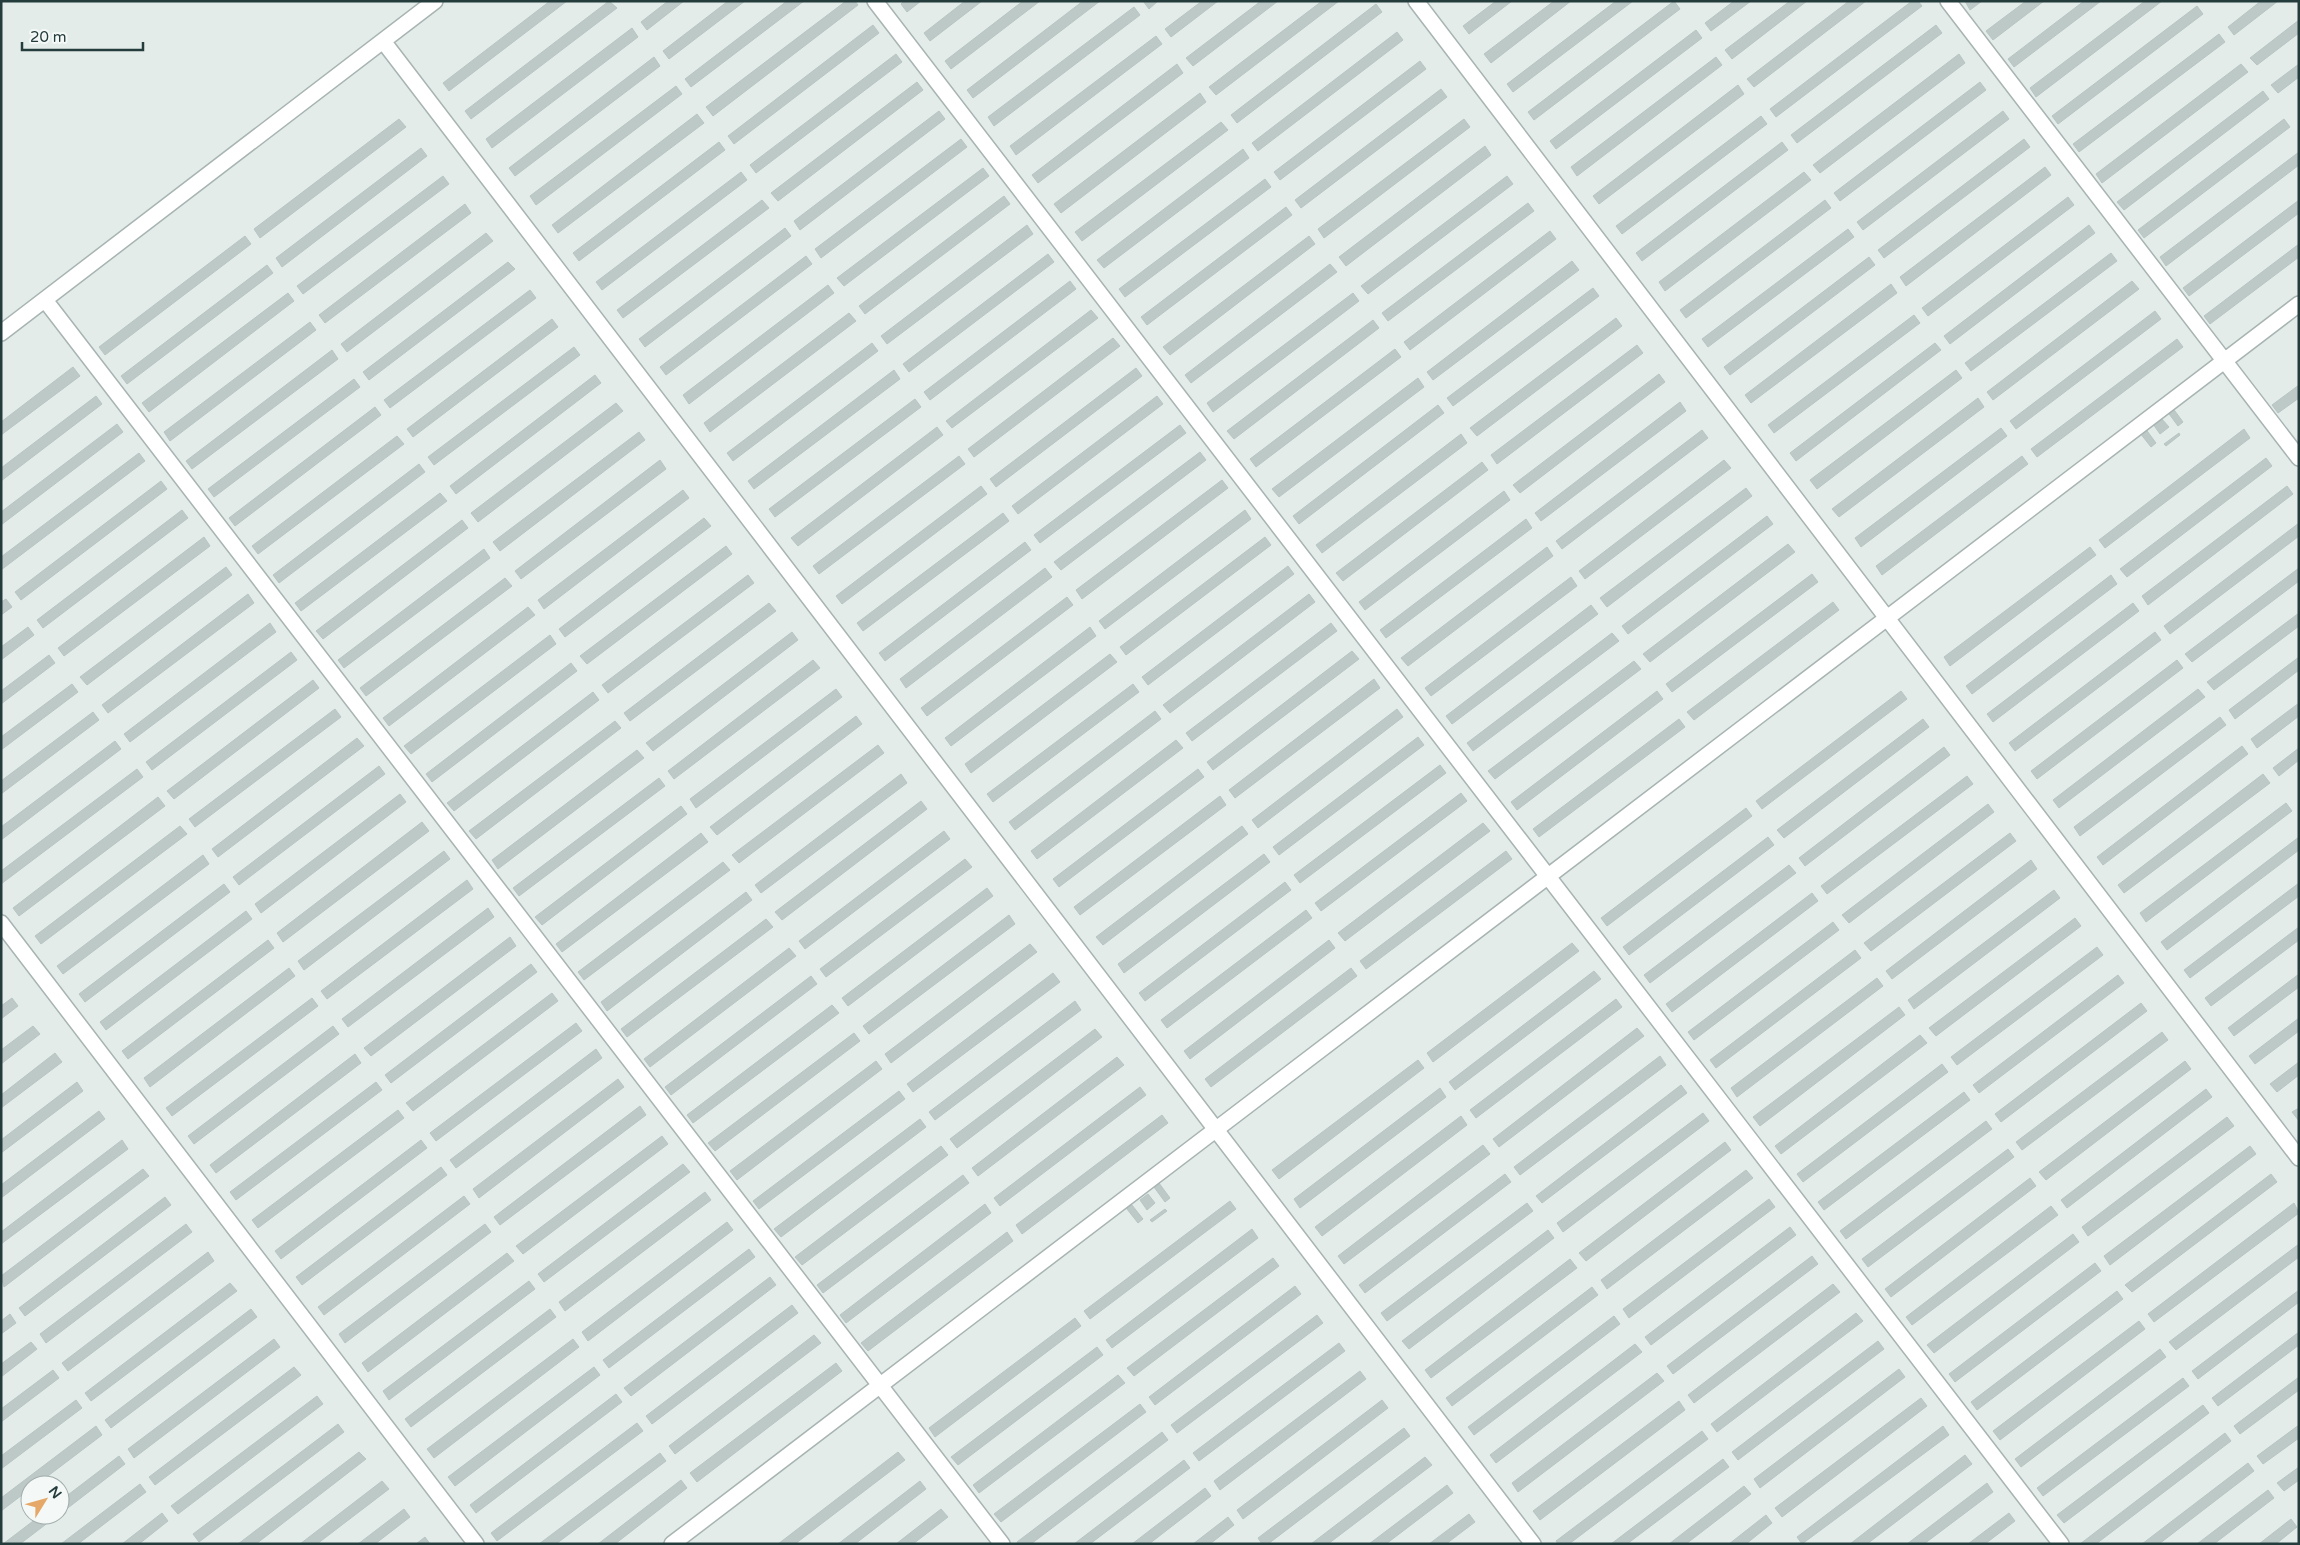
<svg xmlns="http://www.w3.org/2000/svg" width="2300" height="1545" font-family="'Varela Round',sans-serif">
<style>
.building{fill:#bcc9c7;stroke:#b7c5c3}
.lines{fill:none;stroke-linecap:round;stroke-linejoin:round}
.lane-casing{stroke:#a7b4b2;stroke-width:18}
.lane{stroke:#fff;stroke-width:15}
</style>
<rect width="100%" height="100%" fill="#e4ecea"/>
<path class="building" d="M550,1H567L449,91L443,83Z
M609,1L617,8L471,119L465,111Z
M668,1H684L647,30L641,22Z
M728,1H745L669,59L663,51Z
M787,1H804L691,87L685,79Z
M846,1H855L858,5L713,116L706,107Z
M904,1H921L907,12L901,4Z
M965,1H982L930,41L924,33Z
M1023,1H1040L951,69L945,61Z
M1083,1H1100L973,98L967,90Z
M1143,1H1158L1149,9Z
M1202,1H1218L1171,37L1165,29Z
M1261,1H1278L1193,66L1186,58Z
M1322,1H1339L1216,95L1209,87Z
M1496,1H1512L1469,34L1463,26Z
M1554,1H1571L1491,63L1484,54Z
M1616,1H1633L1513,92L1507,84Z
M1674,1L1680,9L1534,120L1528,112Z
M1734,1H1751L1711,31L1705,23Z
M1790,1H1807L1732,59L1725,50Z
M1849,1H1866L1754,87L1747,79Z
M1912,1H1918L1922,6L1776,117L1770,109Z
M1965,1H1982L1970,10Z
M2026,1H2044L1993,40L1986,31Z
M2084,1H2101L2014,67L2008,59Z
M2145,1H2162L2036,97L2030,88Z
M2261,1H2278L2234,35L2228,27Z
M1376,4L1382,12L1237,123L1231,115Z
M2197,6L2203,14L2058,124L2052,116Z
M1134,7L1140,15L994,126L988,117Z
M2299,20V33L2257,65L2250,58Z
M873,25L879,33L734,144L728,136Z
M1936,25L1942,33L1797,143L1791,135Z
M632,28L638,37L492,148L486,139Z
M1696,30L1702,38L1556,149L1550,141Z
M1397,32L1403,40L1258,151L1252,143Z
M2219,34L2225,42L2079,152L2073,144Z
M1156,36L1162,44L1016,155L1010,146Z
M896,54L902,62L756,173L750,165Z
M1959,54L1965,63L1820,173L1813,165Z
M654,57L660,66L515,176L509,168Z
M1716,57L1722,65L1577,176L1571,167Z
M1420,61L1426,69L1280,180L1274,172Z
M1177,64L1183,73L1038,183L1032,175Z
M2241,64L2248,72L2102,183L2096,174Z
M2299,64V77L2278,93L2271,85Z
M917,82L923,90L778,201L771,193Z
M1980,82L1986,90L1840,201L1834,193Z
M1738,85L1744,94L1599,204L1593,196Z
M676,86L682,94L536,205L530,196Z
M1441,89L1447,97L1301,208L1295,200Z
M2263,91L2269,99L2124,210L2117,202Z
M1200,93L1206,102L1061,213L1054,204Z
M939,111L945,119L800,230L794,221Z
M2003,111L2009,119L1863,230L1857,222Z
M697,114L704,123L558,233L552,225Z
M1761,116L1767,124L1622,234L1616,226Z
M399,119L406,127L260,238L254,229Z
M1464,119L1470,127L1324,238L1318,229Z
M2284,119L2290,127L2144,238L2138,230Z
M1221,122L1228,130L1082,241L1075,232Z
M961,139L967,147L821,258L815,249Z
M2024,139L2030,147L1884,258L1878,250Z
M719,142L725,150L579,261L573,253Z
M1782,142L1788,150L1642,261L1636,253Z
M1485,146L1491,155L1346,266L1339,257Z
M421,148L427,156L282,267L276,258Z
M1243,149L1249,158L1104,268L1097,260Z
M2299,152V165L2166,266L2160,257Z
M2045,167L2051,175L1906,286L1900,277Z
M983,168L989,176L844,286L837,278Z
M741,172L747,180L602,290L596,282Z
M1804,172L1811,180L1665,291L1659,282Z
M443,176L449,184L303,294L297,286Z
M1507,176L1513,184L1368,294L1361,286Z
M1265,179L1271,187L1125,297L1119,289Z
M1004,196L1010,204L865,314L859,306Z
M2068,197L2074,205L1928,316L1922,308Z
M762,200L769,208L623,318L617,310Z
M1825,200L1831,208L1686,318L1680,310Z
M2299,200V213L2189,296L2183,288Z
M1528,203L1534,211L1388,321L1382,313Z
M465,204L471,213L325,323L319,315Z
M1286,207L1292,215L1147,325L1141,317Z
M1027,225L1033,234L887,344L881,336Z
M2089,225L2095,233L1950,344L1944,336Z
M785,228L791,236L645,347L639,339Z
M1848,229L1854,237L1708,347L1702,339Z
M1550,231L1556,239L1410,350L1404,342Z
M486,233L493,241L347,352L341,344Z
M245,236L251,244L105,355L99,347Z
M1309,236L1315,244L1170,355L1163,347Z
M2299,244V257L2210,324L2204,316Z
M2111,253L2117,261L1971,371L1965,363Z
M1048,254L1054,262L909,372L903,364Z
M806,256L812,264L666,375L660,367Z
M1869,257L1875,265L1730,375L1724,367Z
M1572,261L1579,270L1433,380L1427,372Z
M508,262L515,269L369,380L363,372Z
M1330,264L1337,272L1191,383L1185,375Z
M267,265L273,273L127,384L121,376Z
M1070,281L1076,289L930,400L924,392Z
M2132,281L2139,289L1993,400L1987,392Z
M1891,284L1897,293L1751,403L1745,395Z
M828,285L834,293L689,404L683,395Z
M1593,288L1599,296L1453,406L1447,398Z
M530,290L536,298L390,408L384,400Z
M288,293L294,301L149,412L142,403Z
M1353,293L1359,301L1213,412L1207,403Z
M1091,310L1098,318L952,428L946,421Z
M2155,311L2161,319L2016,429L2010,421Z
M849,313L856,321L710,432L704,423Z
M1914,315L1920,323L1774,433L1768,425Z
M1616,318L1622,326L1477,436L1470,428Z
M552,319L558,327L413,437L407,429Z
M1373,320L1379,328L1234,439L1227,431Z
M310,322L316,330L170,441L164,432Z
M1113,338L1120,346L974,457L968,449Z
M2177,339L2183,347L2037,457L2031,449Z
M872,343L878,351L733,461L727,453Z
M1935,343L1941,350L1796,461L1790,453Z
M1637,345L1643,353L1497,464L1491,455Z
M574,347L580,355L434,465L428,457Z
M1395,349L1401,357L1256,467L1250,459Z
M332,350L338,359L192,469L186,461Z
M73,367L80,376L1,435V422Z
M1136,368L1142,376L996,487L990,479Z
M894,370L900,379L754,489L748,481Z
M1956,370L1962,378L1817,489L1810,480Z
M1659,374L1665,382L1520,493L1513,485Z
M595,375L601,383L456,494L450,486Z
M1418,378L1424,387L1279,497L1272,489Z
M354,379L360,387L214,497L208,489Z
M2299,385V398L2278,413L2272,405Z
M96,396L102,404L1,481V468Z
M1157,396L1163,404L1018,514L1012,506Z
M1978,398L1984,407L1839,517L1832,509Z
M915,399L921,407L775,517L769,509Z
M1680,402L1686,411L1541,521L1535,513Z
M616,403L623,411L478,522L471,513Z
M2169,403L2183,422L2178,426L2164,407Z
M1438,405L1444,413L1299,524L1293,516Z
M375,407L381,415L235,526L229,518Z
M2161,418L2169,427L2160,434L2153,424Z
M117,424L123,432L1,525V512Z
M2142,424L2156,443L2151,447L2136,428Z
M1180,425L1186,433L1040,543L1034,535Z
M937,427L943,435L798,546L791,538Z
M2001,428L2007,436L1861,547L1855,538Z
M2244,429L2250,438L2105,548L2099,540Z
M1702,430L1708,438L1562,549L1556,541Z
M639,432L645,440L500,551L493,542Z
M2179,433L2180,435L2166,446L2164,444Z
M1461,434L1467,443L1322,553L1316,545Z
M397,436L404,444L258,554L252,546Z
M1200,452L1206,460L1061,570L1054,562Z
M139,453L145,461L1,570V557Z
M959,456L965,464L819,574L813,566Z
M2022,456L2028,464L1882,575L1876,566Z
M2266,458L2272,466L2127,577L2120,569Z
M660,460L666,469L521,579L515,571Z
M1724,460L1731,468L1585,579L1579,571Z
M1482,462L1488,470L1343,581L1336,573Z
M419,464L425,472L279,583L273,575Z
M1222,480L1228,488L1082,599L1076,590Z
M161,481L167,489L21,600L15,592Z
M981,486L987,494L842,604L836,596Z
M2287,486L2293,494L2148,605L2142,596Z
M1746,488L1752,496L1607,607L1600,598Z
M683,490L689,498L544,609L538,600Z
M1504,491L1510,500L1365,610L1359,602Z
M440,493L447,501L301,611L295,603Z
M182,510L188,518L43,628L37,620Z
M1245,510L1251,519L1105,629L1099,621Z
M1003,513L1009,521L863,631L857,623Z
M1767,516L1773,524L1628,634L1622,626Z
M704,518L711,526L565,637L559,629Z
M1526,519L1532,528L1386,638L1380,630Z
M462,520L468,528L323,639L316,631Z
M2299,523V536L2170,634L2164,626Z
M204,537L210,546L64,656L58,648Z
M1265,537L1271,545L1126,655L1120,647Z
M1025,542L1031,550L885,661L879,653Z
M1788,544L1795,552L1650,662L1643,654Z
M726,546L732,554L587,664L580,656Z
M1547,547L1553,556L1408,666L1401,658Z
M2090,547L2096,555L1950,666L1944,657Z
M484,549L490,558L344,668L338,660Z
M1288,566L1294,574L1148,685L1142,677Z
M226,567L232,575L87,685L80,677Z
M1045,568L1052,577L906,688L900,679Z
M2299,568V581L2192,662L2185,654Z
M1812,574L1818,582L1672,692L1666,684Z
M748,575L754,583L608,693L602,685Z
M2111,575L2117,584L1972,694L1966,686Z
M1571,577L1577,586L1431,696L1425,688Z
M505,578L512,586L366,696L360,688Z
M248,594L254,603L108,713L102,705Z
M1309,594L1315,602L1170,713L1163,705Z
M1067,597L1073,605L927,716L921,708Z
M6,599L12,607L1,615V602Z
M1833,602L1839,610L1694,720L1687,712Z
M769,603L776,611L630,721L624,713Z
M2133,603L2139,611L1993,722L1987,714Z
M1591,605L1598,614L1452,724L1446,716Z
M528,607L535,615L389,726L383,718Z
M2299,613V626L2214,690L2207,682Z
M270,623L276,632L130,742L124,734Z
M1331,623L1337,631L1192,741L1186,733Z
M28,627L34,635L1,660V647Z
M1090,627L1096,636L951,746L945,738Z
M792,632L798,640L653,751L646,743Z
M2155,632L2161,640L2015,751L2009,743Z
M1612,633L1619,641L1473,751L1467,743Z
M550,635L556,644L411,754L404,746Z
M1352,651L1359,659L1213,770L1207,762Z
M291,652L297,660L152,770L146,762Z
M1110,654L1117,662L971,773L965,764Z
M49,655L55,663L1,704V691Z
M2299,657V670L2235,719L2229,710Z
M813,660L820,668L674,779L668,771Z
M2177,660L2183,668L2037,779L2031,771Z
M1634,661L1641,669L1495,779L1488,771Z
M571,663L577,671L432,782L426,774Z
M1374,679L1380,688L1235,798L1229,790Z
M313,680L319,688L174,799L167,791Z
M72,684L78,692L1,750V737Z
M1133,684L1139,692L993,802L987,794Z
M836,689L842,697L696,808L690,799Z
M2198,689L2205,697L2059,808L2053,800Z
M1657,691L1663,699L1517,810L1511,802Z
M1901,691L1907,699L1762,809L1756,801Z
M593,692L599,700L454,811L447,803Z
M2299,703V716L2257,748L2251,739Z
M335,709L341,717L195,827L189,819Z
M1397,709L1403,717L1258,828L1252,820Z
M1155,711L1161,719L1015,830L1009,822Z
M93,712L99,720L1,794V781Z
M856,716L862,724L717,835L710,827Z
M2220,717L2226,725L2080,836L2074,827Z
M1679,719L1685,727L1539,837L1533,829Z
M1923,719L1929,727L1784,838L1777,830Z
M615,721L621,728L476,839L469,831Z
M1418,737L1424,745L1279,855L1273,847Z
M357,738L364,746L218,857L212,849Z
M1176,740L1183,748L1037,859L1031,851Z
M115,741L121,749L1,840V827Z
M878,745L884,753L739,863L732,855Z
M2242,746L2248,754L2103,865L2097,857Z
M1944,747L1950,755L1805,866L1799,858Z
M2299,748V760L2279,776L2273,768Z
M637,750L644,758L498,869L492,860Z
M1440,765L1446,773L1300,883L1294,875Z
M379,766L385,774L239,885L233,877Z
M137,769L143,777L1,884V871Z
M1198,769L1204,777L1059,887L1053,879Z
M901,774L907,783L761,893L755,885Z
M2263,774L2270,783L2124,893L2118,885Z
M1967,776L1973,784L1827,894L1821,886Z
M659,778L665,786L519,896L513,888Z
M1461,793L1467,801L1321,911L1315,903Z
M400,794L406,802L261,913L255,904Z
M1220,796L1226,805L1080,915L1074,907Z
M158,797L165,806L19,916L13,908Z
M921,801L927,809L782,920L775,912Z
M2286,803L2292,811L2146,922L2140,913Z
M1988,804L1994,812L1849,923L1842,915Z
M681,806L687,814L542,925L535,917Z
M1746,808L1752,816L1607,926L1601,918Z
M422,822L429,831L283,942L277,933Z
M1483,823L1490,831L1345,941L1338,933Z
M180,826L187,834L41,944L35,936Z
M1242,826L1248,834L1103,945L1096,937Z
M944,831L950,839L805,949L799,941Z
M701,833L708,842L562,952L556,944Z
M2010,833L2016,841L1871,951L1864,943Z
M1768,837L1774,845L1629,955L1623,947Z
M2299,837V850L2167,950L2161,942Z
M444,851L450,859L304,970L298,961Z
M1506,851L1512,859L1366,969L1360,961Z
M1264,854L1270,862L1124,973L1118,964Z
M203,855L209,864L63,974L57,966Z
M965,859L972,867L826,977L820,969Z
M2031,860L2037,869L1892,979L1886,971Z
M723,862L730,870L584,980L578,972Z
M1789,865L1796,873L1650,983L1644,975Z
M467,880L473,889L327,999L321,991Z
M1285,882L1291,890L1145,1001L1139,993Z
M2299,883V896L2190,978L2184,970Z
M224,884L230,892L85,1002L79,994Z
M987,888L993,896L848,1006L842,998Z
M2054,890L2060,898L1914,1009L1908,1000Z
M746,892L752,900L607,1011L601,1002Z
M1812,893L1818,901L1672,1012L1666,1004Z
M488,908L494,917L348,1027L342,1019Z
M1306,910L1312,918L1167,1028L1161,1020Z
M246,911L252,919L106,1030L100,1022Z
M1009,915L1015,924L869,1034L863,1026Z
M2075,918L2081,926L1936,1036L1929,1028Z
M766,919L773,927L627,1037L621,1029Z
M1833,922L1839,930L1694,1040L1688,1032Z
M2299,927V940L2211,1006L2205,998Z
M510,937L516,946L371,1056L364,1048Z
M268,940L274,948L128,1059L122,1051Z
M1329,940L1335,948L1190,1059L1184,1051Z
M1572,943L1579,951L1433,1062L1427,1053Z
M1030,944L1037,952L891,1063L885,1054Z
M2097,947L2103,955L1957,1065L1951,1057Z
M789,948L796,956L650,1067L644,1059Z
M1855,950L1861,958L1716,1068L1710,1060Z
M531,964L537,972L391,1083L385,1075Z
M289,968L295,976L150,1087L144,1078Z
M1351,968L1357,976L1211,1087L1205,1079Z
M1594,971L1601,979L1455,1090L1449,1082Z
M1053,973L1060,982L913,1092L907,1084Z
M2299,974V987L2234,1036L2228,1028Z
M2118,975L2124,983L1979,1093L1973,1085Z
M811,976L817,984L671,1095L665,1087Z
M1877,978L1883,986L1737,1097L1731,1088Z
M552,993L558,1001L413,1111L406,1103Z
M12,998L18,1006L1,1019V1006Z
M312,998L318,1006L172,1116L166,1108Z
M1616,999L1622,1007L1476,1118L1470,1110Z
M1075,1001L1081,1010L935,1120L929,1112Z
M2141,1003L2147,1011L2001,1122L1995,1114Z
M832,1005L839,1013L693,1123L687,1115Z
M1899,1007L1905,1015L1760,1126L1753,1117Z
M2299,1018V1031L2255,1064L2249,1056Z
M576,1023L582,1031L436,1141L430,1133Z
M33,1026L40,1034L1,1064V1050Z
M333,1026L339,1034L194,1144L188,1136Z
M1637,1028L1644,1036L1499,1147L1493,1139Z
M1095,1029L1102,1037L957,1148L950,1139Z
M2162,1032L2168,1040L2022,1150L2016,1142Z
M854,1033L860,1041L715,1151L708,1143Z
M1920,1035L1927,1043L1781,1154L1775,1146Z
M596,1049L602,1058L456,1168L450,1160Z
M55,1053L62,1062L1,1108V1095Z
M355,1054L361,1063L216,1173L210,1165Z
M1660,1056L1666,1065L1520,1175L1514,1167Z
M1117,1057L1124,1065L978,1176L972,1168Z
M1418,1060L1424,1068L1279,1179L1272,1170Z
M876,1061L882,1069L737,1180L730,1171Z
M2185,1061L2191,1069L2046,1180L2039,1172Z
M2299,1062V1075L2277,1092L2270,1084Z
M1942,1064L1948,1072L1803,1182L1797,1174Z
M618,1079L624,1087L479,1198L473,1189Z
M77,1082L83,1091L1,1153V1140Z
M376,1082L382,1090L236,1200L230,1192Z
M1681,1085L1687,1093L1542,1203L1536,1196Z
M1140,1087L1146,1095L1000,1206L994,1198Z
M1440,1088L1446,1097L1300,1208L1294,1199Z
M2206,1089L2212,1097L2067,1208L2061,1200Z
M899,1091L905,1099L759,1209L753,1201Z
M1964,1092L1970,1100L1824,1210L1818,1202Z
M640,1106L646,1115L500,1225L494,1217Z
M2299,1108V1121L2292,1112Z
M398,1110L404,1118L258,1228L252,1220Z
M99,1111L105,1119L1,1198V1185Z
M1703,1113L1709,1121L1563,1232L1557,1223Z
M1162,1115L1168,1123L1022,1234L1016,1225Z
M1461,1116L1467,1125L1322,1236L1315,1227Z
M2227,1117L2234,1126L2088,1236L2082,1227Z
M920,1119L926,1127L781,1237L774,1229Z
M1986,1121L1992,1129L1846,1239L1840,1231Z
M662,1136L668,1144L523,1254L516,1246Z
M122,1140L128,1149L1,1244V1232Z
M421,1140L427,1148L281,1259L275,1251Z
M1725,1142L1731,1150L1586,1261L1579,1253Z
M1483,1145L1490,1154L1344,1264L1338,1256Z
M941,1146L948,1155L802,1265L795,1257Z
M2250,1146L2256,1154L2110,1265L2104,1256Z
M2008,1149L2014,1157L1868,1267L1862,1259Z
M683,1164L690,1172L544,1282L538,1274Z
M441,1167L447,1175L302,1285L296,1277Z
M143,1169L149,1176L4,1287L1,1276Z
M1746,1170L1753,1178L1607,1289L1601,1280Z
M1505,1174L1511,1182L1365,1293L1359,1285Z
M2271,1174L2277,1182L2132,1292L2125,1285Z
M963,1175L969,1183L823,1293L817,1285Z
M2030,1178L2036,1186L1891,1297L1885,1289Z
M1156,1179L1170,1198L1165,1202L1151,1183Z
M705,1192L711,1200L565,1311L559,1302Z
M1148,1194L1155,1203L1147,1210L1140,1200Z
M464,1196L470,1204L324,1315L318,1307Z
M165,1197L171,1205L25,1316L19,1308Z
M1769,1199L1775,1207L1629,1318L1623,1309Z
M1128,1200L1143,1219L1138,1223L1123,1204Z
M1230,1201L1236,1209L1090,1319L1084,1311Z
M1527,1203L1533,1211L1387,1321L1381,1313Z
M2294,1203L2299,1213L2154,1322L2148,1314Z
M985,1204L991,1213L846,1323L840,1315Z
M2051,1206L2058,1215L1912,1325L1906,1317Z
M1165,1209L1167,1211L1152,1222L1150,1220Z
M727,1222L733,1230L588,1341L582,1332Z
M186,1224L192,1232L46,1343L40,1334Z
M485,1224L491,1232L345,1343L339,1334Z
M1790,1227L1796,1235L1651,1345L1645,1337Z
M1252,1229L1258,1238L1112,1348L1106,1340Z
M1548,1230L1554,1238L1409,1349L1402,1341Z
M1007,1232L1013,1241L868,1351L861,1343Z
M2073,1234L2079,1242L1934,1353L1927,1345Z
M2299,1244V1257L2176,1350L2169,1342Z
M749,1249L755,1257L609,1368L603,1360Z
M208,1252L214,1261L68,1371L62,1363Z
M507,1253L514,1261L368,1372L362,1363Z
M1812,1256L1818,1264L1673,1374L1667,1366Z
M1273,1258L1279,1266L1134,1376L1127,1368Z
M1570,1259L1577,1268L1431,1378L1425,1370Z
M2095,1263L2101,1271L1955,1382L1949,1374Z
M770,1277L776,1285L631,1396L624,1388Z
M529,1281L535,1289L389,1400L383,1391Z
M230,1283L237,1291L91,1401L85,1393Z
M1833,1284L1840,1292L1694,1403L1688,1395Z
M1295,1286L1301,1294L1155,1405L1149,1397Z
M1592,1287L1598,1295L1452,1406L1446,1398Z
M2299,1290V1302L2198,1379L2192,1371Z
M2117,1291L2123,1299L1977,1410L1971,1402Z
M792,1305L798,1313L652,1424L646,1416Z
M251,1309L257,1317L111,1428L105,1420Z
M550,1309L556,1317L411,1427L405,1419Z
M1856,1313L1863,1321L1717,1432L1711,1424Z
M10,1314L16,1323L1,1334V1321Z
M1317,1315L1323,1323L1177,1433L1171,1425Z
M1614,1316L1620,1324L1474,1435L1468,1427Z
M1075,1318L1081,1326L935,1437L929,1428Z
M2139,1321L2145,1329L2000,1440L1993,1431Z
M2299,1332V1345L2218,1406L2212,1398Z
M814,1335L821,1343L675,1454L669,1446Z
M274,1339L280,1347L134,1458L128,1449Z
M573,1339L579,1347L434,1458L427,1449Z
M1878,1341L1884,1349L1738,1460L1732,1452Z
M31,1342L37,1349L1,1377V1364Z
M1339,1343L1345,1351L1199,1461L1193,1453Z
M1635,1344L1642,1352L1496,1463L1490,1455Z
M1097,1347L1103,1355L958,1465L951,1457Z
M2160,1349L2166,1357L2021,1467L2015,1459Z
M836,1363L842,1371L697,1482L690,1473Z
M294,1367L301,1375L155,1485L149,1477Z
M594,1367L600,1375L455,1486L448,1477Z
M1899,1369L1905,1377L1760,1488L1754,1479Z
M53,1370L59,1378L1,1422V1409Z
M1360,1371L1366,1379L1220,1490L1214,1481Z
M1657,1373L1664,1381L1518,1492L1512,1483Z
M1118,1375L1125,1383L979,1493L973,1485Z
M2299,1377V1390L2240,1434L2234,1426Z
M2183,1378L2189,1386L2043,1496L2037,1488Z
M616,1394L622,1402L476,1513L470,1505Z
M317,1396L323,1404L178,1514L171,1506Z
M1921,1398L1927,1406L1782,1517L1775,1508Z
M76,1400L82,1408L1,1469V1456Z
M1382,1400L1388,1408L1243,1519L1237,1510Z
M1679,1401L1685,1410L1540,1520L1533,1511Z
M1140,1404L1146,1412L1001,1522L994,1514Z
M2203,1405L2209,1413L2064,1523L2057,1515Z
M637,1423L643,1431L497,1541L491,1533Z
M338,1424L344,1432L199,1542L193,1534Z
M2299,1425V1438L2263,1464L2257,1456Z
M96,1426L102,1435L36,1485H30V1489L1,1511V1498Z
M1943,1426L1949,1435L1802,1544L1797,1537Z
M1404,1428L1410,1436L1268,1544H1262L1258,1538Z
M1702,1431L1708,1439L1569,1544H1558L1556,1541Z
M1162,1432L1168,1440L1031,1544H1018L1017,1542Z
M2225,1433L2231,1441L2096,1544H2080Z
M359,1452L366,1459L256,1544H238Z
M898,1452L905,1460L795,1544H778Z
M660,1453L666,1461L556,1544H539Z
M1965,1455L1972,1464L1867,1544H1850Z
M119,1456L125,1464L60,1514V1501Z
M1425,1457L1432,1465L1328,1544H1311Z
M1723,1459L1729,1467L1627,1544H1611Z
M1184,1460L1190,1468L1090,1544H1074Z
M2248,1463L2254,1471L2159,1544H2142Z
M2299,1467V1480L2284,1491L2277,1483Z
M681,1480L687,1488L615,1544H598Z
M382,1481L389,1489L317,1544H300Z
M920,1481L926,1489L855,1544H838Z
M1987,1483L1993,1492L1924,1544H1907Z
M140,1484L146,1492L78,1544H61Z
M1447,1485L1453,1493L1386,1544H1369Z
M1744,1486L1751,1494L1686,1544H1669Z
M1205,1488L1211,1496L1149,1544H1132Z
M2268,1490L2274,1498L2214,1544H2197Z
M404,1509L410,1517L375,1544H358Z
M941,1509L948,1517L913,1544H896Z
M162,1513L168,1521L139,1544H122Z
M2009,1513L2015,1521L1985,1544H1968Z
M1469,1514L1475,1522L1446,1544H1429Z
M41,1515H58L20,1544H3Z
M1766,1515L1772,1523L1746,1544H1729Z
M1228,1517L1234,1525L1210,1544H1193Z
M2291,1519L2297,1527L2276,1544H2259Z
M425,1537L430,1544H416Z"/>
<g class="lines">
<defs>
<path id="lane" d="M875,1L2061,1544
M1416,1L2299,1158
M1948,1L2299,458
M383,41L1533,1544
M45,300L1002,1544
M1,333L435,1
M1,923L476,1544
M672,1544L2299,304"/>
</defs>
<use href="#lane" class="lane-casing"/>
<use href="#lane" class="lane"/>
</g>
<rect width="2300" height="1545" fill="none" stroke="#253c3c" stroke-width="5"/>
<g transform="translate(45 1500) rotate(53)"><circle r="24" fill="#f4f9f7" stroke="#a1adac"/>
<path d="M0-4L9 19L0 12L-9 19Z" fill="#e5a868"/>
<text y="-8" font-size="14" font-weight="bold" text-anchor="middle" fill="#253c3c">N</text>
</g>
<path d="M22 42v8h121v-8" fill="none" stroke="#253c3c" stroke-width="2.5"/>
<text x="30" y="42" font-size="15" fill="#253c3c" stroke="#f4f9f7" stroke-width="4" paint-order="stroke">20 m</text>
</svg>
